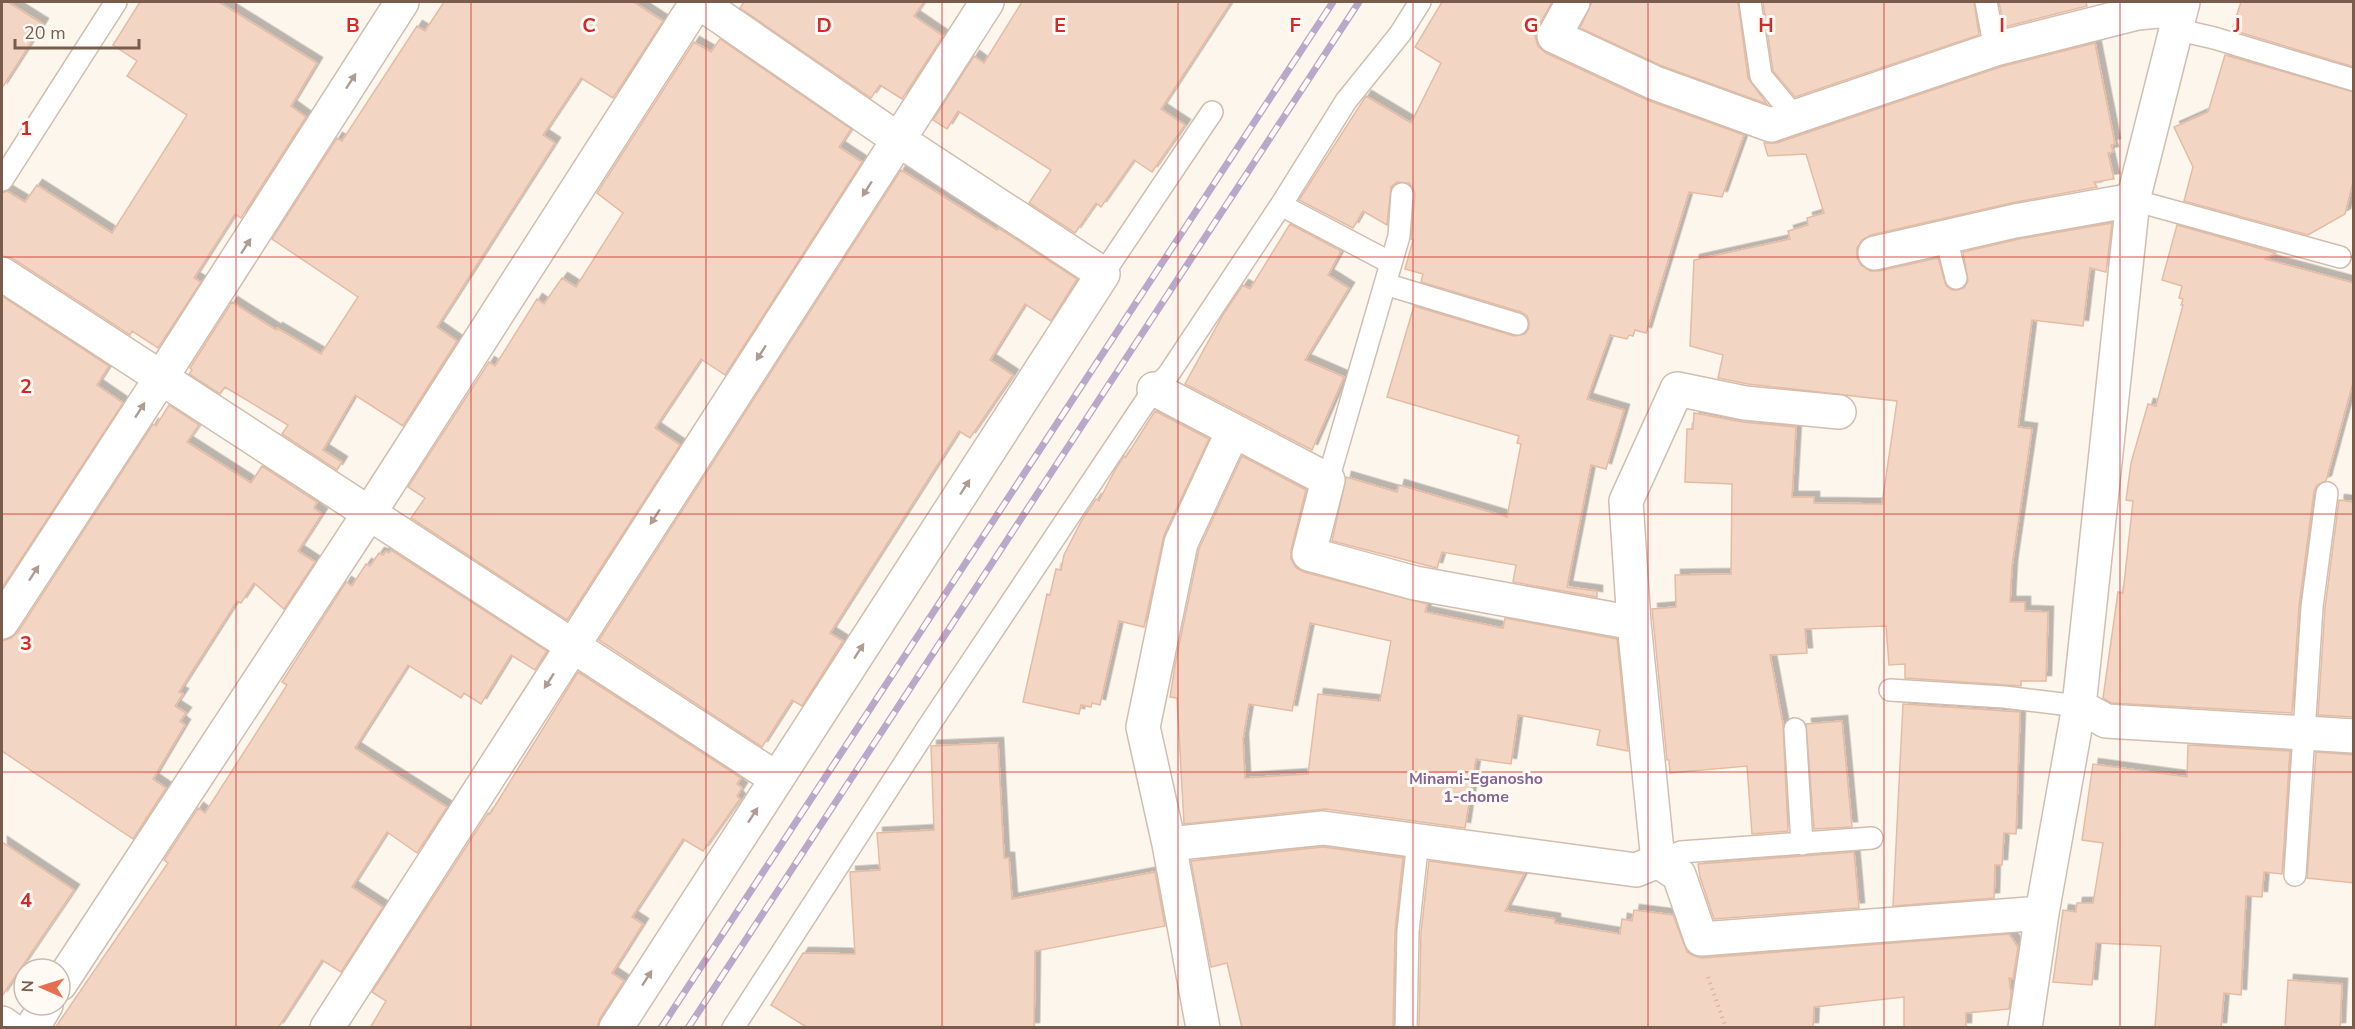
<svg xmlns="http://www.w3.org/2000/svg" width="2355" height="1029" font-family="'Nunito Sans',sans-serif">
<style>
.building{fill:#f3d5c3;stroke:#e6bba3;stroke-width:1.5;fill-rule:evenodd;filter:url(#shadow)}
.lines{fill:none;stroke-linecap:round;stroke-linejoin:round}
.service-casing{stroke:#d1beb0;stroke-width:24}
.minor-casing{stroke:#d1beb0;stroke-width:36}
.secondary-casing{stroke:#d6c0b0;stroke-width:36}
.path{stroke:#d9b8a5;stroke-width:4;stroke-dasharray:1.5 4.5;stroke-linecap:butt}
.service{stroke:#fff;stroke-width:21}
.minor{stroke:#fff;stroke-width:33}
.secondary{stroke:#fff;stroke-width:33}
.rail-casing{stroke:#b9a8c9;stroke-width:7}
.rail{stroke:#fffaf3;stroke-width:4.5;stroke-dasharray:14;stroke-linecap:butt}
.oneway{fill:#af9d94}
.grid{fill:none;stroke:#d62828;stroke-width:1.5;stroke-opacity:0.55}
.labels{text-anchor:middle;stroke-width:6;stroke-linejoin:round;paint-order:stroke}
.neighbourhood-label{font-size:16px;font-weight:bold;fill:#846695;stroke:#fffaf3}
.grid-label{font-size:20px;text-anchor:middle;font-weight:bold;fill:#d62828;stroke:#fffaf3;stroke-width:6;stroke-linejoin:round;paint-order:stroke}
</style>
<defs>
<filter id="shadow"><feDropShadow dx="5.5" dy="-5.5" stdDeviation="0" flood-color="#0004"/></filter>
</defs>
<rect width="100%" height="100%" fill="#fdf6ec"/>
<path class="building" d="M2,2H8L43,24L2,88Z
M140,2H219L317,63L291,106L306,117L241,218L235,214L194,278L201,282L158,348L132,331L130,335L12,258L2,256V193L7,191L25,202L37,185L112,233L187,115L127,76L137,61L113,45Z
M444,2H634L663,21L613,98L581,78L543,135L555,143L437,327L457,341L403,426L355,395L323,450L342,462L337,470L282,434L288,425L225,387L220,394L189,374L192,370L190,368L232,302L276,330L277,328L321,354L358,297L272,239L337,138L342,141L417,26L425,31Z
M744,2H924L914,16L943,36L902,99L880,85L871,98L740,8Z
M1022,2H1231L1161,109L1185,125L1152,172L1134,160L1101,207L1096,203L1075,233L1029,203L1051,170L958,111L947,129L933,120L974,56L984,63Z
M1442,2H1552L1538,27L1535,36L1538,46L1546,53L1647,100L1744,135L1722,197L1689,192L1646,333L1635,330L1633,336L1629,335L1627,339L1610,335L1587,399L1624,410L1606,469L1591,465L1567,587L1597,591V597L1513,582L1516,565L1442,552L1437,568L1332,541L1346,477L1397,492L1399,485L1507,517L1521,444L1517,443L1519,436L1387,397L1414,306L1514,336L1525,334L1529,328V322L1527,316L1521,312L1421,282L1423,274L1405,269L1413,240L1411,239L1415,194L1413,188L1409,183L1397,182L1391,187L1387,225L1363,211L1353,228L1299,200L1366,96L1411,123L1441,63L1415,47Z
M1592,2H1738L1748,78L1767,104L1662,66L1580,28Z
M1763,2H1974L1979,35L1795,97L1773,71Z
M1999,2H2086L2087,6L2004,27Z
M2241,2H2354V67L2232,30Z
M720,39L851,129L839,147L862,162L725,375L701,359L655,428L680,445L567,620L411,518L425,498L408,487L489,362L495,366L537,299L544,304L562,278L576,287L623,213L597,193L694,42L711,52Z
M2095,43L2115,144L2111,145L2113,152L2108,153L2114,179L2094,182L2097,187L2011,203L1871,235L1862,240L1857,248V258L1861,265L1870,271H1879L1938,258L1946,286L1952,290H1958L1964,288L1968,281L1963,252L2019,239L2112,223L2106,272L2090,268L2083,326L2032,320L2018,427L2032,429L2012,566L2010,602H2025V611L2048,612L2046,681H2021V686L1905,678V664L1889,665L1886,626L1805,629L1807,653L1770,655L1783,724L1788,831L1752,834L1747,766L1670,773L1669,760H1667L1652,609L1676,607L1675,575L1731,574L1732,484L1685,482L1687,429H1693L1694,413L1743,422L1796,427L1792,497H1814V503L1882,504L1897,401L1748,384L1718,378L1723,355L1690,346L1694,260L1790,239L1788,231L1808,225L1807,218L1824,213L1806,154L1768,156L1764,143H1777L2000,67Z
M2225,55L2354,92V178L2345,214L2308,235L2184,201L2193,167L2174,127L2208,112Z
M901,170L997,230L998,228L1008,234L1077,279L1051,321L1025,304L990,360L1013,375L970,438L959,431L830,633L843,641L802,706L792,700L762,747L599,640Z
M1290,224L1341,251L1328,275L1349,288L1305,360L1344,377L1312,450L1185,384L1224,313L1243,285L1250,289Z
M2177,225L2276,253L2265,259L2354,283V379L2326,481L2317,485L2314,491L2299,606L2292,713L2111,703L2103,698L2118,592L2123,593L2133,501L2126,500L2131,463L2148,404L2156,406L2183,305H2181L2183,299L2179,298L2182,286L2162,280Z
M2,296L109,366L97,385L123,403L2,588Z
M169,405L199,425L187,442L251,483L262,466L317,502L314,508L322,514L298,551L315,562L284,609L254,583L241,603L237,601L179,692L183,694L175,706L186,713L180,721L185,725L153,779L166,788L133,839L2,751V641L11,638L18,632L153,424L156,426Z
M1155,411L1209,439L1164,535L1144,627L1119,621L1100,705L1092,703L1091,707L1081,705L1079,714L1023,702L1047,594L1050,595L1056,569L1061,570L1064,555L1082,520L1096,499L1099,501L1115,470L1124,456L1126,457Z
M1242,456L1306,490L1291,550V559L1296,568L1304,572L1427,604L1425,612L1503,628L1505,618L1617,639L1628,751L1597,745L1600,730L1518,715L1511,764L1476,759L1465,828L1325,809L1184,824L1177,698L1170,697L1175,665L1199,549ZM1310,623L1391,641L1380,701L1318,694L1308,774L1245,778L1243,739L1249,704L1292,711Z
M2339,500L2354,502V717L2318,715L2325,608Z
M391,550L547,651L535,670L511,655L481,704L464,693L461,698L408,665L355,748L447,807L417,853L387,832L352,887L383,907L341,972L322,960L278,1028H55L168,863L164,860L198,808L205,813L287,685L282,682L346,582L352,586L366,564L370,566L379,553L383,555L386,551L389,553Z
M578,672L741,778L737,784L742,788L737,796L740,799L703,851L683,839L632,917L643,924L612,973L624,981L600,1018L597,1028H370L386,1001L372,992L488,813L490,814Z
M1903,704L2020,712L2016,834L2004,833L2002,865H1995L1994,898L1893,906Z
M1842,721L1852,827L1814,829L1806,724Z
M998,743L1004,858H1009L1012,899L1155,872L1165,926L1035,951L1034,1028H808L771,1005L803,953L855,954L850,872L880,870L877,833L934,830L931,746Z
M2188,745L2290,751L2282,874L2264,872L2262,897L2246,896L2241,995L2224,993L2221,1028H2155L2161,946L2096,943L2092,985L2053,982L2063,910L2076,912L2077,903H2093L2103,843L2082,840L2093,764L2187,777Z
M2316,752L2354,755V883L2307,878Z
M2,842L74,890L2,996Z
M1323,847L1403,858L1395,931L1393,1028H1242L1227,963L1211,967L1191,861Z
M1854,852L1859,908L1714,919L1700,877L1698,864Z
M1429,861L1524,874L1505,911L1555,919V923L1620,934L1622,919L1632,921L1634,910L1673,915L1687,952L1694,956L1702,958L2009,934L2018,947L2013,979L2009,978L2011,995L2009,1009L1966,1013V1028H1904V997L1814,1007L1813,1028H1419L1421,932Z
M2288,980L2342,984L2340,1028H2285Z"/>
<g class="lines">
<defs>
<path id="service" d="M1750,2L1761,76L1795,117
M1986,2L1995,49
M2175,29L2214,38L2354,80
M2,180L116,2
M2133,200L2340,257
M1281,205L1391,263
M1946,237L1956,278
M1103,274L1212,112
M1385,284L1517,324
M1328,480L1399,236L1402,194
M1890,690L2004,697L2079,706
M1795,729L1802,844
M1658,861L1681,852L1872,838
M2295,875L2312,607L2327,493
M733,1028L930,724L1154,389L1168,375L1281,205L1346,101L1400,34L1420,2
M1406,1028L1408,931L1418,840"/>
<path id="minor" d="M1573,2L1554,36L1655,83L1771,125L1995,49L2137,13L2180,9
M1875,253L2015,221L2133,200
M2,274L777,779
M1154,389L1328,480L1309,554L1415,583L1634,623
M2,622L161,378L402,2
M2079,706L2106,721L2354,736
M1169,844L1323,828L1636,870L1658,861
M1658,861L1634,623L1626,501L1677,389L1745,403L1839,412
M1658,861L1679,875L1701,939L2042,913
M60,984L370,512L697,2
M32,1028L46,1005
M327,1028L987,2
M616,1028L1103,274L899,140L699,2
M1203,1028L1169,844L1143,727L1181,543L1233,431
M2025,1028L2042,913L2079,706L2133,200L2183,2"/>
<path id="secondary" d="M2,1023L9,1028"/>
</defs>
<use href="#service" class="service-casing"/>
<use href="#minor" class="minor-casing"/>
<use href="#secondary" class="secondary-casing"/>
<path class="path" d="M1708,977L1726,1028"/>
<use href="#service" class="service"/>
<use href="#minor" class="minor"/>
<use href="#secondary" class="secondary"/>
<defs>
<path id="rail" d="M661,1028L1333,2
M688,1028L1359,2"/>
</defs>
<use href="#rail" class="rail-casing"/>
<use href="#rail" class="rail"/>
</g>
<defs><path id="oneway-solid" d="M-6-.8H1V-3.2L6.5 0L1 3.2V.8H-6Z" transform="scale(1.5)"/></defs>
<g class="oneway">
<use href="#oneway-solid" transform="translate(351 81) rotate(-57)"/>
<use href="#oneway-solid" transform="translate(867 189) rotate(123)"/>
<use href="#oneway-solid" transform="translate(246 246) rotate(-57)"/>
<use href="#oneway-solid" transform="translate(761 353) rotate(123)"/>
<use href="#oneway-solid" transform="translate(140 410) rotate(-57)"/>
<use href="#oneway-solid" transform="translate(965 487) rotate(-57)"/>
<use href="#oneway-solid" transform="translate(655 517) rotate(123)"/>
<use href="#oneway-solid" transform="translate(34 573) rotate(-57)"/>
<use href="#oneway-solid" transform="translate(859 651) rotate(-57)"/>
<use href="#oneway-solid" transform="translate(549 681) rotate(123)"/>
<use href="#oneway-solid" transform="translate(753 815) rotate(-57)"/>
<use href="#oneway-solid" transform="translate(647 978) rotate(-57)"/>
</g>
<path class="grid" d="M236,2V1028M471,2V1028M706,2V1028M942,2V1028M1178,2V1028M1413,2V1028M1648,2V1028M1884,2V1028M2120,2V1028M2,257H2354M2,514H2354M2,772H2354"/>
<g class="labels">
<g class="neighbourhood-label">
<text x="1476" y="784">Minami-Eganosho<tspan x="1476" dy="18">1-chome</tspan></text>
</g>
</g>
<g class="grid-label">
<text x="353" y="32">B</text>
<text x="589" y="32">C</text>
<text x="824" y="32">D</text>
<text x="1060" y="32">E</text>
<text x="1295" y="32">F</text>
<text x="1531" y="32">G</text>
<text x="1766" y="32">H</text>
<text x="2002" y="32">I</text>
<text x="2237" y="32">J</text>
<text x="26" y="135">1</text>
<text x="26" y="393">2</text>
<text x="26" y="650">3</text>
<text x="26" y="907">4</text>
</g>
<rect width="2355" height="1029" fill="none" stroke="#7a5c4d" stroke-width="6"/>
<g transform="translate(42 987) rotate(273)"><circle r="28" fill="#fffaf3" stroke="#cabbb1" stroke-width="1.5"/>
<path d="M0-4.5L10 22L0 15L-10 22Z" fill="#e76f51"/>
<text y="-9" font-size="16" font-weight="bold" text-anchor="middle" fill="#7a5c4d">N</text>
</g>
<path d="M15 39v9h124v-9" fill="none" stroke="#7a5c4d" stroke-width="3"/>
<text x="24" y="39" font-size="18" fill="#7a5c4d" stroke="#fffaf3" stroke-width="4.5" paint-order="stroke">20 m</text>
</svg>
